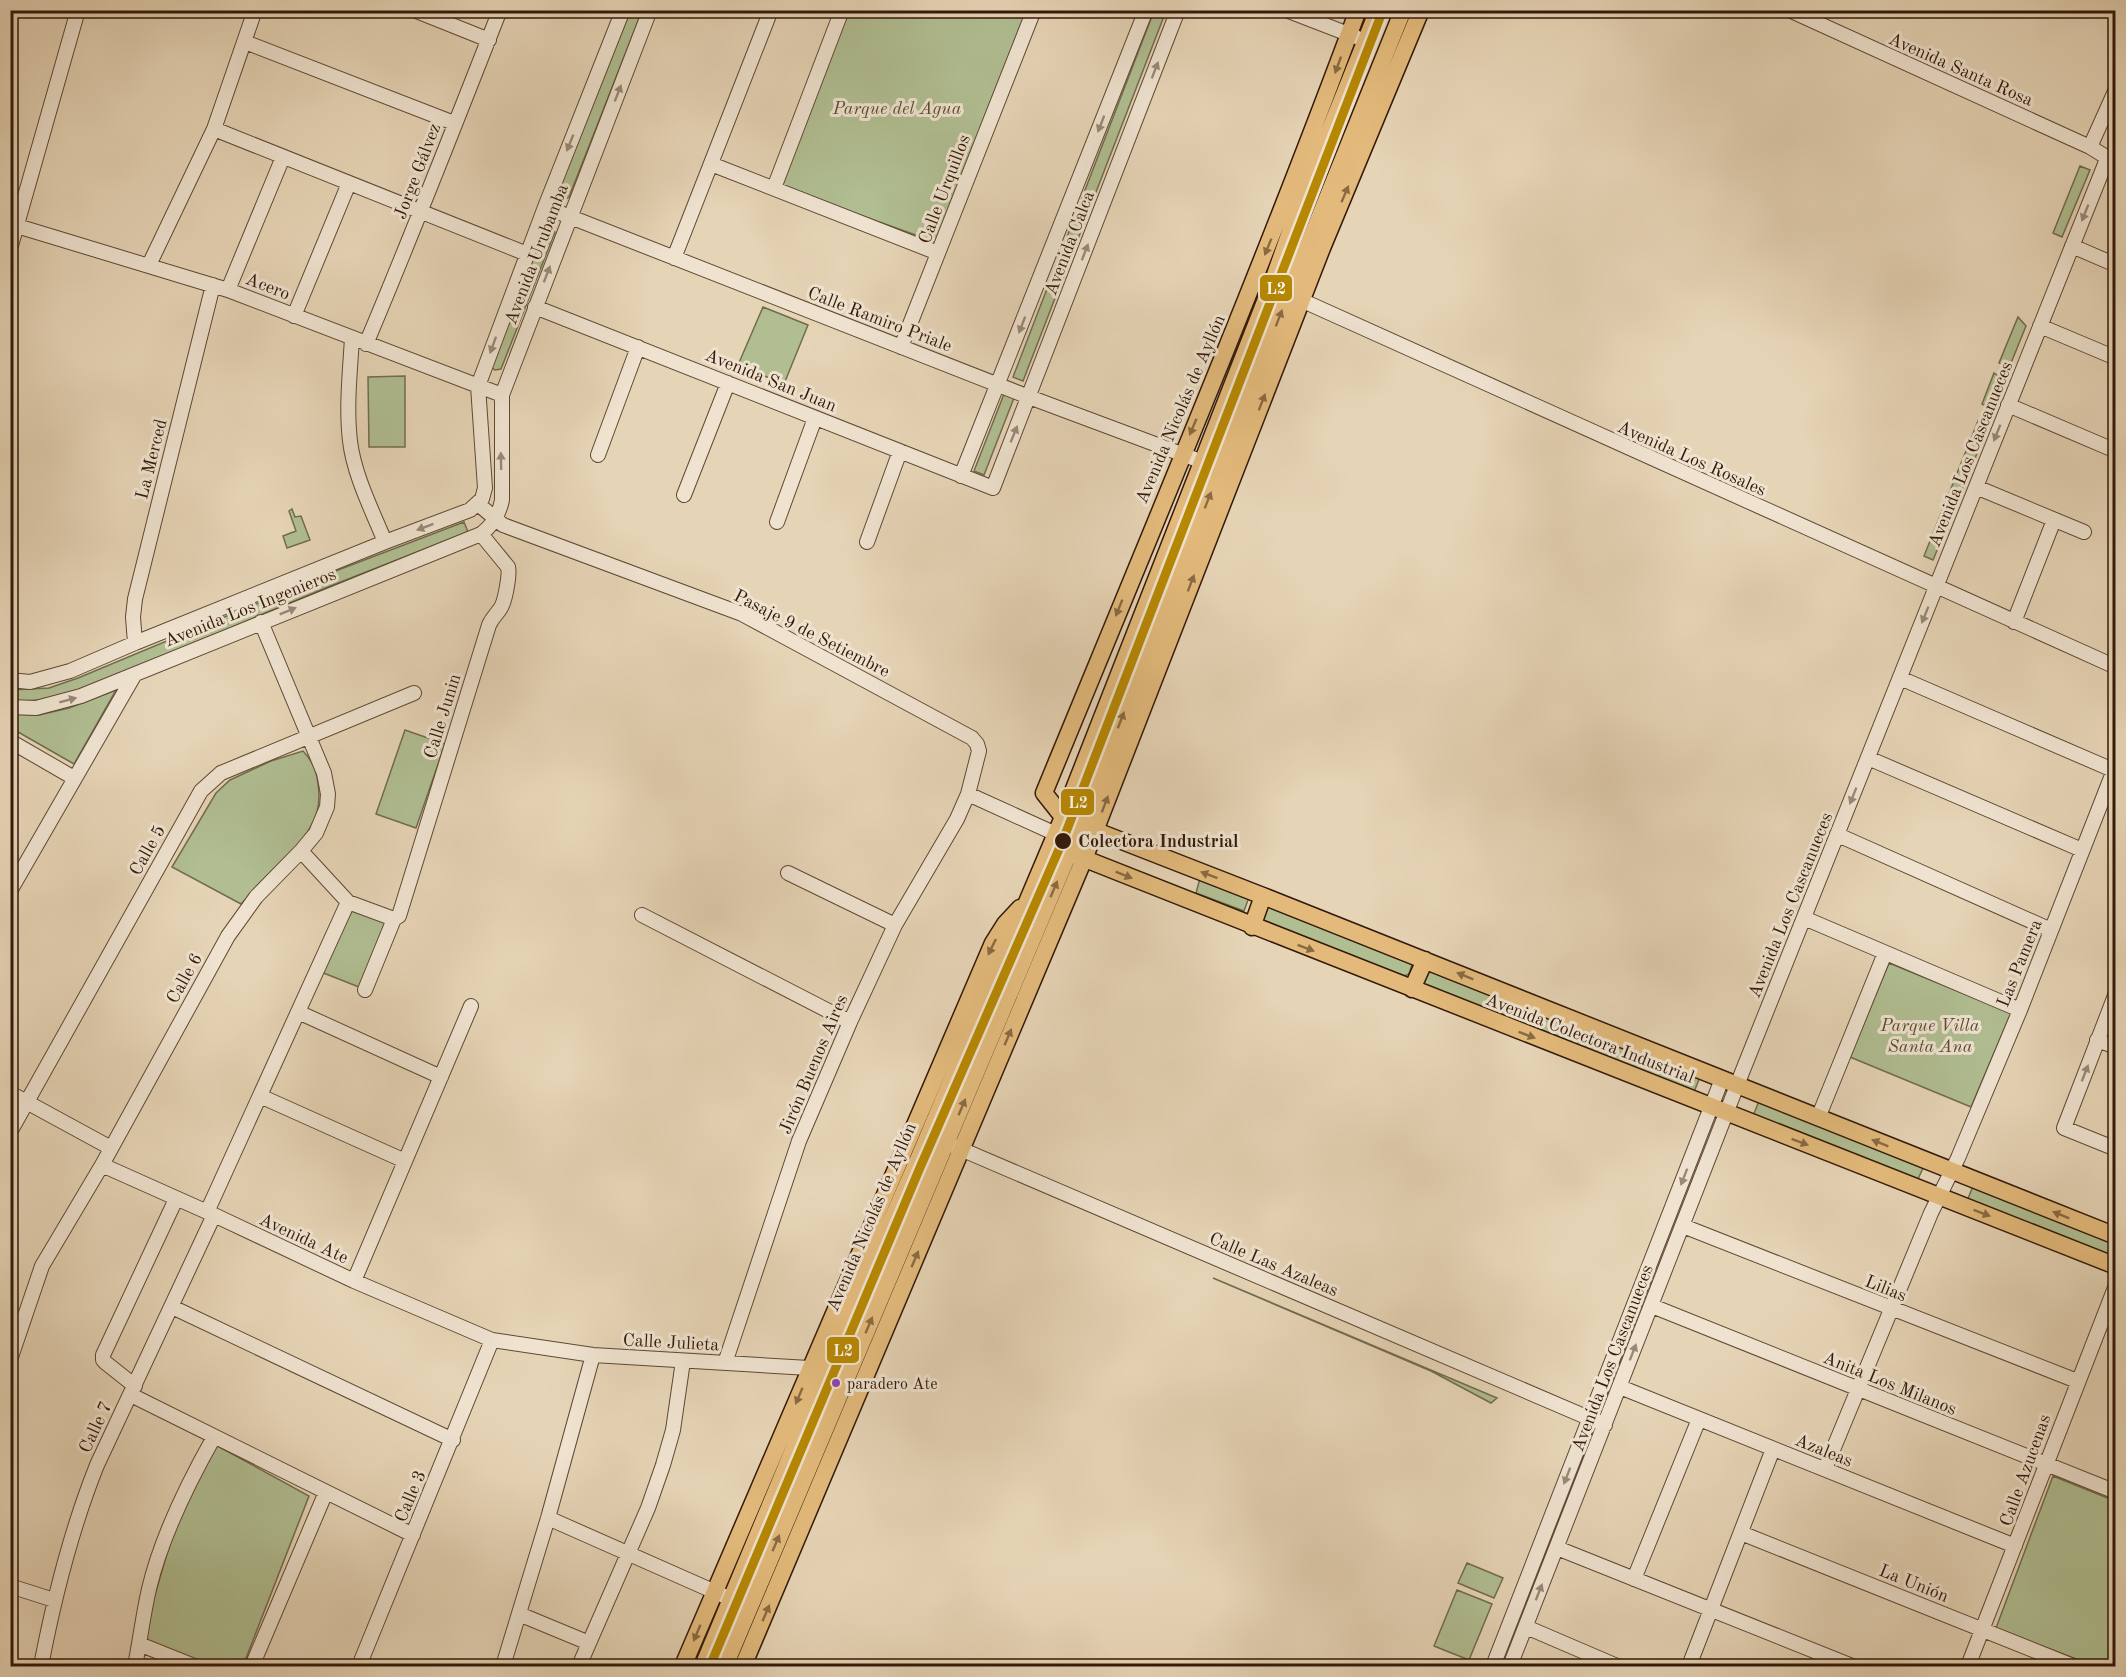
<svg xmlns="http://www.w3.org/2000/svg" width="2126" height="1677" font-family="'Old Standard TT',serif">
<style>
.green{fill:#b0be92;stroke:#716c4e;stroke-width:1.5}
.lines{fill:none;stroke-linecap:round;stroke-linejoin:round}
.minor-casing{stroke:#5f4834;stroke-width:16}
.major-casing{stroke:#321909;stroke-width:19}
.minor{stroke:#efe3d0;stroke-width:14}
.major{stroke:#e3ba7b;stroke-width:16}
.metro-1-casing{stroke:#efe3d0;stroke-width:14}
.metro-1{stroke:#b78803;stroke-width:9}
.oneway{fill:#8a6a42}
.oneway2{fill:#9a8876}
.stop-dot{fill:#321909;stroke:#efe3d0;stroke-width:2}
.bus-dot{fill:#8e44ad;stroke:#efe3d0;stroke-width:2}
.labels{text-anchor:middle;stroke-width:6;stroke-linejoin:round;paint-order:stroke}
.bus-label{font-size:16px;fill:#321909;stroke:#efe3d0;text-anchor:start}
.street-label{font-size:18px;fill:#321909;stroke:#efe3d0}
.park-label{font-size:18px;font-style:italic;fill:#584b32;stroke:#efe3d0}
.stop-label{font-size:18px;font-weight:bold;fill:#321909;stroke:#efe3d0;text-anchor:start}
.line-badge{stroke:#efe3d0;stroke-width:2}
.badge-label{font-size:16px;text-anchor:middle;font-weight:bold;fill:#fff}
</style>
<rect width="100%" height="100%" fill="#e6d4b6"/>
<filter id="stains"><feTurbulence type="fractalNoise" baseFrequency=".00333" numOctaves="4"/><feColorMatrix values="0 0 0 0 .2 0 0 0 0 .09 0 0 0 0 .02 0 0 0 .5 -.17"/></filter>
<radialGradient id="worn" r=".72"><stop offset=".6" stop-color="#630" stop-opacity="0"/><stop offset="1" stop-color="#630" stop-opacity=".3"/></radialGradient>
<path class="green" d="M1006,10L1028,19L938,243L773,184L841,11Z
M627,11H642L569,197L566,199L558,196L557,193Z
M1154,11H1166L1023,381L1013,377Z
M2080,166L2090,170L2062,237L2053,233Z
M548,227L555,232L501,369L495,370L491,367L544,228Z
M763,307L808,325L784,384L738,365Z
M2018,317L2026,326L2009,368L1999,363Z
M1994,373L1997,375L2003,385L1994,409L1982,404Z
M405,376V447H369L368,377Z
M1004,394L1014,398L984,475L974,471Z
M1978,421L1985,434L1933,560L1924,556Z
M292,509L295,517L301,516L310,540L287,548L283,536L296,531L289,511Z
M464,522L468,532L328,587L84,689L52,699L11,702L10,690L49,688L78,678L325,575Z
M116,690L74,764L11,728V714L39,715L69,708Z
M405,730L445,744L416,828L376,814Z
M303,751C312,760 317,771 318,784C320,797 319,812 312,824C299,850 262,882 241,904L172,867L216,793L230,780L271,761Z
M1200,878L1247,897L1248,900L1244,911L1196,893Z
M1264,904L1411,962L1412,964L1409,974L1404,976L1260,920Z
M352,911L391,922L364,989L321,972Z
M1889,963L2011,1013L1971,1107L1850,1057Z
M1422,968L1700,1077L1694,1092L1421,983Z
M1759,1101L1924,1166L1917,1181L1753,1116Z
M1973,1186L2115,1242V1260L1967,1201Z
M1213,1278L1497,1398L1491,1403L1431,1371Z
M214,1444L309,1496L243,1666H204L145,1642L154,1598L173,1533Z
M2053,1476L2115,1501V1666H2094L1996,1628Z
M1467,1563L1503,1578L1494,1598L1458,1583Z
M1457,1590L1492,1604L1469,1660L1434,1646Z"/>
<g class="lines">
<defs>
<path id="minor" d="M414,10L489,40
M1286,10L1356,37
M1789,10L2090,147L2116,163
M245,42L454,123
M214,129L527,254
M2090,147L2116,89
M711,164L938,253
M774,188L842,10
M545,207L1029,397L1203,462
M17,226L228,290L502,395
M2072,246L2116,265
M10,249L78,10
M674,258L771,10
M149,265L214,129L255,10
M1254,283L1301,300L2116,667
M228,290L283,157
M535,307L993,488L1178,10
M294,316L349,183
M2040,326L2116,358
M352,338C350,372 346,407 350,441C354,475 372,510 385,542
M366,344C413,233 456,122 500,10
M901,347L1034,10
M2008,405L2116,451
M598,455L638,347
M961,476L1146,10
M1976,487L2084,532
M684,495L728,383
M478,504L503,525L742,614L972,738L977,744L979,751L968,794L957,819L895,925L850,1022L799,1141L725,1363
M777,522L815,418
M867,542L900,451
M2014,622L2054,520
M135,643L133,617L135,599L213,285
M1900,678L2113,770
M10,680L30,682L70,671L135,643L385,542L470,510L482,499L485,488L478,386L545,207L623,10
M10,707L36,708L81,696L481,534C493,525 499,515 502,500V395L650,10
M10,741L74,778
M1868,758L2082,850
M968,794L1056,834
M1838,835L2051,930
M301,851L348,902L394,919L399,916L489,625C492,618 496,615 500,609C505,603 510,574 508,567L481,534
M788,873L895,925
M10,891L135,674
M642,915L850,1022
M1804,918L2020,1010
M365,990L394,919
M2116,993L2064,1128L2116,1149
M298,1012L441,1077
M2097,1040L2116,1047
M10,1093L111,1148
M260,1096L405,1161
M1818,1118L1885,953
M10,1132L201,791L221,773L414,693
M928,1135L1605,1425
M102,1165L214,1215L354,1281L492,1340L593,1355L809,1368L848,1373
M207,1212L348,902
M1683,1226L2077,1381
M354,1281L471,1006
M1652,1306L2116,1492
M172,1307L453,1440
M10,1360L42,1266L102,1165L228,936L256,897L301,851L316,833L327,807L328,794L324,773L261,622
M135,1386L106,1363L103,1360V1355L176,1199
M1620,1387L2015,1546
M131,1395L413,1535
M1825,1469L1931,1213L1958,1158L2020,1010L2116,765
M548,1518L731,1599
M1741,1533L2073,1666
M1557,1548L1852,1666
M1634,1579L1699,1419
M10,1586L54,1600
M519,1614L589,1643
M1526,1627L1617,1666
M139,1644L194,1666
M41,1666C54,1598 71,1530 97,1465L214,1215
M135,1666C140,1641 143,1615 149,1589C161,1538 188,1483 214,1437
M252,1666L326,1492
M359,1666L492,1340
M503,1666L548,1518L593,1355
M579,1666L648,1508L663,1465L673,1430L683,1361
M1493,1666L1722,1079
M1510,1666L1743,1070L2107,159
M1689,1666L1773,1449
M1968,1666L2116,1285"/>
<path id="major" d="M1063,817L1044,793C1151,533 1260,274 1358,10
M1086,827L1263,896L2116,1236
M1075,855L2116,1266
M1252,927L1263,896
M1412,989L1425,960
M683,1666L993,943L1005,924L1020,908
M703,1666L826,1371L920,1155L1063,817L1270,289L1300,204L1378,10
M725,1666L1069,853L1288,295L1403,10
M743,1666L1084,859L1322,248L1421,10"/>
</defs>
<use href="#minor" class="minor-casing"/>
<use href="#major" class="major-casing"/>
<use href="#minor" class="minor"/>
<use href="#major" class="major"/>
<defs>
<path id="metro-1" d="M710,1666L919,1170L1063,840L1383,10"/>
</defs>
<use href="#metro-1" class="metro-1-casing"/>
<use href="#metro-1" class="metro-1"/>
</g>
<defs><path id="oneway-solid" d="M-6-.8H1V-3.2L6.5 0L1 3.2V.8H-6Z" transform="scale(1.5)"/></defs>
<g class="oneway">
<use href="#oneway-solid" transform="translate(1338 65) rotate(110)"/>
<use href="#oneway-solid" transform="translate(1345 194) rotate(-67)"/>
<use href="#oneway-solid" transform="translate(1268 247) rotate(112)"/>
<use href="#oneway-solid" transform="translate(1279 318) rotate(-69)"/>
<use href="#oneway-solid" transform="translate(1262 402) rotate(-69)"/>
<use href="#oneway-solid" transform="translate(1193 427) rotate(113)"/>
<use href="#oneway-solid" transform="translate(1208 500) rotate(-69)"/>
<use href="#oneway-solid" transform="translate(1191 583) rotate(-69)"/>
<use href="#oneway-solid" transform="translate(1119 608) rotate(112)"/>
<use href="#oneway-solid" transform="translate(1121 720) rotate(-69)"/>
<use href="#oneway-solid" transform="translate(1105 804) rotate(-69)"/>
<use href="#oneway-solid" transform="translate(1124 875) rotate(22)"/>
<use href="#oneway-solid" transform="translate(1209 875) rotate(-159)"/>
<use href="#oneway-solid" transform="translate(1054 889) rotate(-67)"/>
<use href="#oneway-solid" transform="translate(992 947) rotate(116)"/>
<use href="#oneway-solid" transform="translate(1306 948) rotate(21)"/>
<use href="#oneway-solid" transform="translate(1465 976) rotate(-158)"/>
<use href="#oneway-solid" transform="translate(1527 1035) rotate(21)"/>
<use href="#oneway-solid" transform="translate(1008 1037) rotate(-67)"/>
<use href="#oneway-solid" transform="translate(962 1107) rotate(-67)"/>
<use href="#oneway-solid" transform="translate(1800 1142) rotate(21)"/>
<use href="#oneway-solid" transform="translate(1880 1143) rotate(-158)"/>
<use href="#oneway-solid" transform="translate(1982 1213) rotate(21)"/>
<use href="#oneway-solid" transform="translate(2061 1215) rotate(-158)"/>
<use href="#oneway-solid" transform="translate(915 1259) rotate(-67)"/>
<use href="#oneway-solid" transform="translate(869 1325) rotate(-67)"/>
<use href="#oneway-solid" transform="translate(799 1396) rotate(113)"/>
<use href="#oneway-solid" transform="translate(776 1543) rotate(-67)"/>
<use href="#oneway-solid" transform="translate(766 1613) rotate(-67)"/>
<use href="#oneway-solid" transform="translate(697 1633) rotate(113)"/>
</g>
<g class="oneway2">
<use href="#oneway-solid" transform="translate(1155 70) rotate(-69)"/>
<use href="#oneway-solid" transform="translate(618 93) rotate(-69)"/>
<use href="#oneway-solid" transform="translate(1101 124) rotate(111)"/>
<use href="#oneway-solid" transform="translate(570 143) rotate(112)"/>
<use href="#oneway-solid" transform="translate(2085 213) rotate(112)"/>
<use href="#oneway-solid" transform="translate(1085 252) rotate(-69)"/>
<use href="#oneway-solid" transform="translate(547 274) rotate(-69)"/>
<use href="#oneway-solid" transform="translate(1022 325) rotate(111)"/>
<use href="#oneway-solid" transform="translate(493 345) rotate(110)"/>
<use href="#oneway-solid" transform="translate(1997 433) rotate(112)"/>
<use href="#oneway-solid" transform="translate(1014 434) rotate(-68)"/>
<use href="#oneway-solid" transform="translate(501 461) rotate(-91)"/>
<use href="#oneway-solid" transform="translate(425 527) rotate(159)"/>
<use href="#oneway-solid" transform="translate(288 611) rotate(-22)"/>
<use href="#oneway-solid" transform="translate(1925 615) rotate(112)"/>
<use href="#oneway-solid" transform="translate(68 700) rotate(-15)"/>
<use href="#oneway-solid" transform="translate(1853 796) rotate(112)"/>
<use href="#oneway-solid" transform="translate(2085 1073) rotate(-69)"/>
<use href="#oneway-solid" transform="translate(1684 1177) rotate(111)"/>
<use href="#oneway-solid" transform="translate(1633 1352) rotate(-69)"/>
<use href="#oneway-solid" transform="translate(1567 1476) rotate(111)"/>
<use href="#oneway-solid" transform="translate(1539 1592) rotate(-69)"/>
</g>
<circle class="stop-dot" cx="1063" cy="841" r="9"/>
<circle class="bus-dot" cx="836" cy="1383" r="5"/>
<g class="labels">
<g class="bus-label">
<text x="847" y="1389">paradero Ate</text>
</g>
<g class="street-label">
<text transform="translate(1961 69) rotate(24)" y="6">Avenida Santa Rosa</text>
<text transform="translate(417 171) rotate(-69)" y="6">Jorge Gálvez</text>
<text transform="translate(944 189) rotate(-69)" y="6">Calle Urquillos</text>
<text transform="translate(1069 243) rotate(-69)" y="6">Avenida Calca</text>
<text transform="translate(536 254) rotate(-69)" y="6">Avenida Urubamba</text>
<text transform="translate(268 286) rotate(21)" y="6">Acero</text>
<text transform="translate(880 319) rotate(21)" y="6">Calle Ramiro Priale</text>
<text transform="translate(771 380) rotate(22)" y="6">Avenida San Juan</text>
<text transform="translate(1180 409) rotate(-67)" y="6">Avenida Nicolás de Ayllón</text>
<text transform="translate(1970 454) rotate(-68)" y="6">Avenida Los Cascanueces</text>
<text transform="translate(1692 458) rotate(24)" y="6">Avenida Los Rosales</text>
<text transform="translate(151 459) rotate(-76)" y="6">La Merced</text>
<text transform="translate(250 607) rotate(-22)" y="6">Avenida Los Ingenieros</text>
<text transform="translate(812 633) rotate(27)" y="6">Pasaje 9 de Setiembre</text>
<text transform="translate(442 716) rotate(-73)" y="6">Calle Junin</text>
<text transform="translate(147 850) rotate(-61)" y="6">Calle 5</text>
<text transform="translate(1790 905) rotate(-68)" y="6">Avenida Los Cascanueces</text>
<text transform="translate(2019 963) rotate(-68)" y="6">Las Pamera</text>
<text transform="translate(184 978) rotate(-61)" y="6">Calle 6</text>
<text transform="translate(1590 1038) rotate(21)" y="6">Avenida Colectora Industrial</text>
<text transform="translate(813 1064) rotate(-67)" y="6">Jirón Buenos Aires</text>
<text transform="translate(871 1217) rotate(-67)" y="6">Avenida Nicolás de Ayllón</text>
<text transform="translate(304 1238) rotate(25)" y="6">Avenida Ate</text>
<text transform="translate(1274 1264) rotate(23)" y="6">Calle Las Azaleas</text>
<text transform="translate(1886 1288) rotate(22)" y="6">Lilias</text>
<text transform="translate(671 1342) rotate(3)" y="6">Calle Julieta</text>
<text transform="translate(1612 1358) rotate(-69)" y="6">Avenida Los Cascanueces</text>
<text transform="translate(1890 1383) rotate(22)" y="6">Anita Los Milanos</text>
<text transform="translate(95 1427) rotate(-65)" y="6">Calle 7</text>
<text transform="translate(1824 1450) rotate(22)" y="6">Azaleas</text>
<text transform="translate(2025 1470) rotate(-70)" y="6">Calle Azucenas</text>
<text transform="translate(410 1496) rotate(-67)" y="6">Calle 3</text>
<text transform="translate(1914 1583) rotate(22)" y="6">La Unión</text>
</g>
<g class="park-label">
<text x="897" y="114">Parque del Agua</text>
<text x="1930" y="1031">Parque Villa<tspan x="1930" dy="21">Santa Ana</tspan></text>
</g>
<g class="stop-label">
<text x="1078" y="847">Colectora Industrial</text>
</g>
</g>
<g class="line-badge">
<rect x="1259" y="274" width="34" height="28" rx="6" fill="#b78803"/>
<rect x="1060" y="788" width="35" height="28" rx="6" fill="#b78803"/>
<rect x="826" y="1336" width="34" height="28" rx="6" fill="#b78803"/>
</g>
<g class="badge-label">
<text x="1276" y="294">L2</text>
<text x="1078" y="808">L2</text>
<text x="843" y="1356">L2</text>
</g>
<rect width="2126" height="1677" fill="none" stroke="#e6d4b6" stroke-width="36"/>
<rect x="12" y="12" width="2102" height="1653" fill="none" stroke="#321909" stroke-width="3"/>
<rect x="18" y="18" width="2090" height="1641" fill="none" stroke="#321909" stroke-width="1.5"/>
<rect width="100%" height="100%" filter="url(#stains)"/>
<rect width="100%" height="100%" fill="url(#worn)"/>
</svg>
